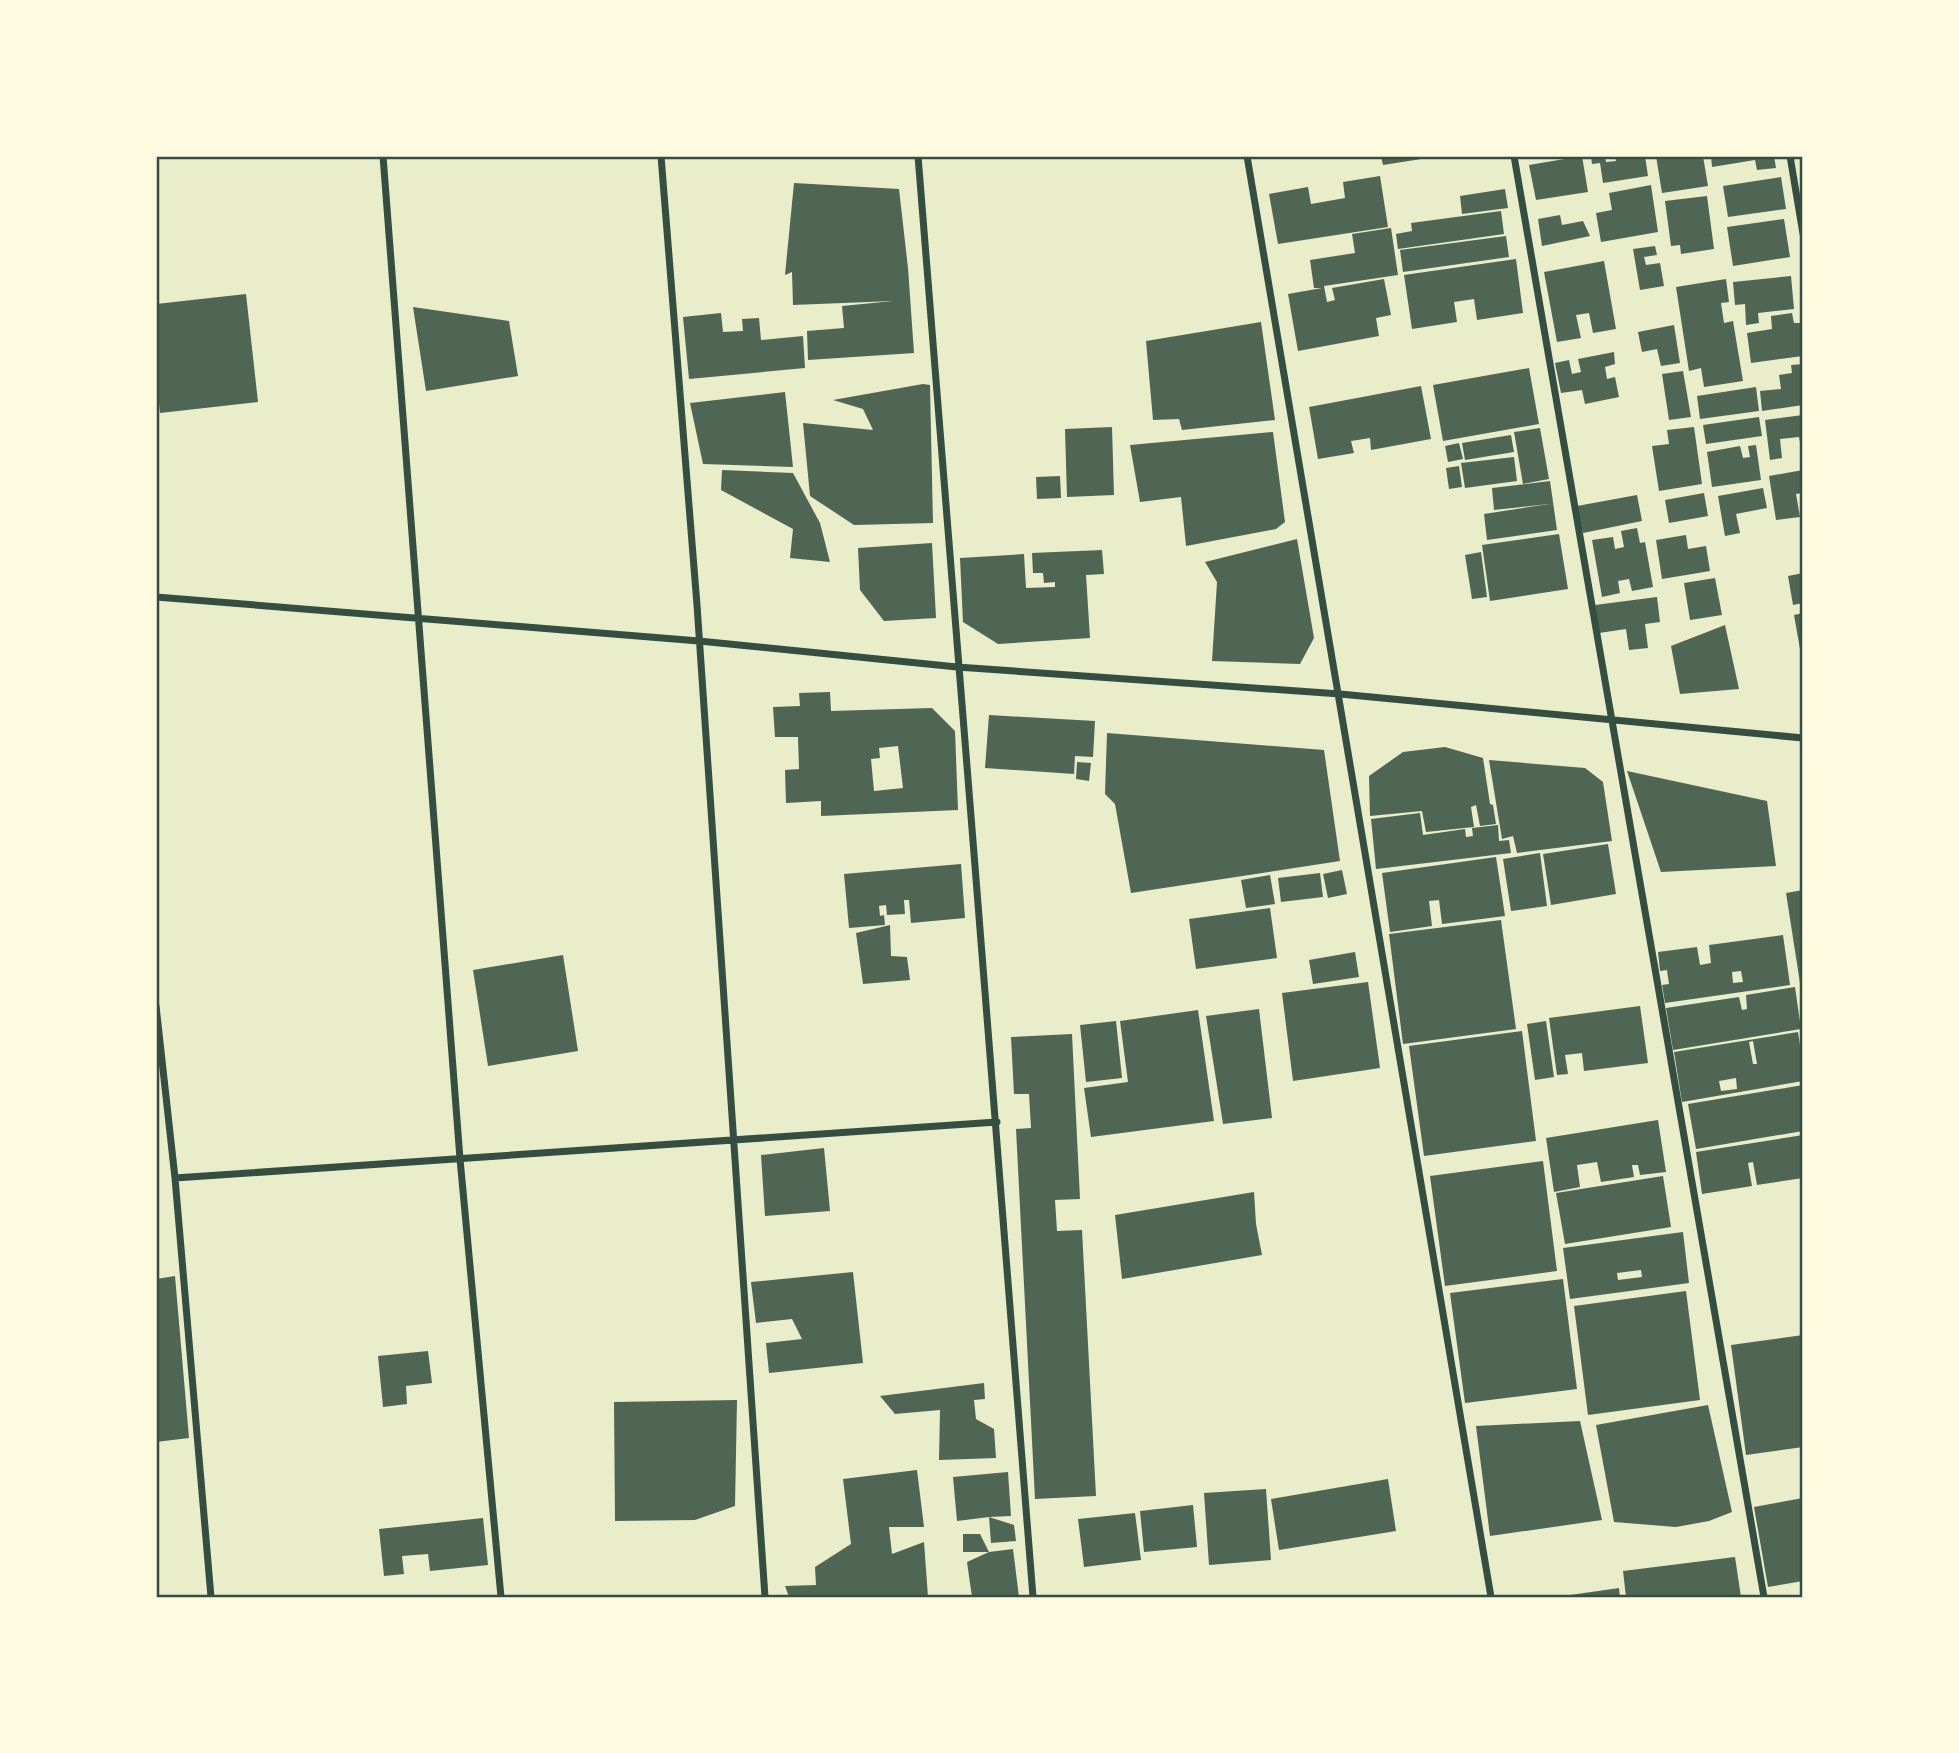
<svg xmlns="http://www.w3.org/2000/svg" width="1959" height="1753" font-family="Overpass,sans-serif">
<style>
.building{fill:#4f6655;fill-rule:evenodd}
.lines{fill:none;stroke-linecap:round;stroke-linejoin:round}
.minor{stroke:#344e41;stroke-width:7}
.neatline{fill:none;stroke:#344e41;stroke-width:2.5}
</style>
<rect width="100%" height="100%" fill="#e9edc9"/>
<path class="building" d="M1381,156H1434V157L1383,165Z
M1582,156L1588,192L1536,200L1529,165Z
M1591,156H1605L1606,162L1616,161L1615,156H1645L1648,176L1603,183L1600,163L1592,164Z
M1656,156H1703L1708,186L1662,193Z
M1711,156H1774L1776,168L1757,170L1755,160L1712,167Z
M1380,176L1388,227L1278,244L1269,194L1308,187L1311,204L1345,198L1343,182Z
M1781,177L1786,209L1728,217L1723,186Z
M794,183L899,189L908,268L914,353L808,360L807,331L844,328L842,306L893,301L793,305L792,272L785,275Z
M1651,185L1658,232L1601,242L1596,213L1612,210L1609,193Z
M1505,189L1508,208L1462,214L1460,196Z
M1707,196L1714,249L1681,254L1680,245L1671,246L1665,201Z
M1501,211L1504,234L1398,249L1396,234L1412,231L1411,223Z
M1560,215L1562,225L1583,221L1590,236L1542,246L1538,219Z
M1784,219L1790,257L1733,266L1727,227Z
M1391,228L1398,275L1324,286L1327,302L1335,300L1332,288L1384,279L1391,315L1376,318L1379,336L1298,351L1288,294L1322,288H1314L1310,260L1355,253L1352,234Z
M1506,236L1509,257L1403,272L1400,250Z
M1655,246L1657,255L1644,257L1646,265L1660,263L1664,286L1640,290L1633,249Z
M1516,259L1523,313L1477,320L1474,299L1454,302L1457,322L1412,329L1404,275Z
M1604,261L1616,329L1593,333L1589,313L1576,315L1581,338L1557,342L1544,272Z
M1791,276L1794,309L1758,313L1759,323L1746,325L1745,304L1735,305L1733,282Z
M1726,279L1729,302L1721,303L1724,323L1733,321L1743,381L1704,387L1701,368L1689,371L1676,287Z
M246,294L258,402L160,413L156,375V304Z
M413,307L509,321L518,376L426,391Z
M721,313L723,332L743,331L742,319L759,318L761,340L803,336L805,368L689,379L683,317Z
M1792,313L1794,323H1802L1803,356L1751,363L1747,333L1772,329L1771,316Z
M1261,322L1275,420L1182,430L1179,419L1153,420L1146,341Z
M1674,325L1680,363L1661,366L1657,349L1642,352L1638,332Z
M1614,352L1615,364L1605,367L1607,379L1615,377L1619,397L1585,404L1582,390L1561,393L1555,363L1569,360L1572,374L1581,372L1578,359Z
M1803,364V405L1762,411L1760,391L1781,389L1779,375L1792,373L1791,365Z
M1529,368L1539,424L1443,441L1433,385Z
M1683,371L1691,417L1669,420L1662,374Z
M923,384L930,385L933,523L854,525L810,496L803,423L873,430L863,409L833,400Z
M1421,386L1431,439L1371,450L1370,438L1351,441L1354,453L1318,459L1309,407Z
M1756,387L1759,411L1700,419L1697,396Z
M785,392L793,467L703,464L690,403Z
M1803,415V457L1799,437L1780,439L1782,458L1770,460L1765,420Z
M1759,417L1762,436L1706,444L1703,425Z
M1112,427L1114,495L1067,497L1065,429Z
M1694,427L1702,484L1659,491L1652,446L1669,444L1667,430Z
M1540,428L1549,479L1523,484L1514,432Z
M1273,432L1285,522L1276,529L1186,546L1181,497L1140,502L1130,445Z
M1511,435L1514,452L1465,460L1462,443Z
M1459,443L1463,459L1448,462L1445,446Z
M1756,445L1761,480L1712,487L1707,452L1740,446L1743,458L1750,457L1748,446Z
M1514,457L1517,481L1465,488L1461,463Z
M1459,466L1462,487L1449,489L1446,468Z
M722,470L793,473L820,523L830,562L790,558L793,529L721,490Z
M1803,470V493L1796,494L1800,517L1776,520L1769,476Z
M1060,476L1061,498L1037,499L1036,477Z
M1550,481L1557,530L1487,540L1484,514L1549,504L1494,510L1492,488Z
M1763,488L1767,508L1736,514L1740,533L1725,536L1718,496Z
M1704,493L1708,516L1669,523L1665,500Z
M1637,495L1642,521L1583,533L1577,506Z
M1637,528L1640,543L1645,542L1653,587L1632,591L1629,579L1618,581L1620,593L1602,597L1592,540L1613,537L1615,549L1624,547L1621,531Z
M1559,534L1568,589L1490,601L1482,545Z
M1686,535L1688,549L1706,546L1710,571L1662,579L1656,540Z
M1297,539L1314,638L1300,664L1212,661L1217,582L1205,562Z
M932,543L936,618L884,621L860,590L858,548Z
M1102,550L1104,574L1086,575L1090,638L998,644L963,622L960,558L1024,554L1026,588L1055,587V582L1044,583L1043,573H1033L1032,553Z
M1481,552L1487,597L1472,599L1465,555Z
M1803,573V603L1793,605L1788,576Z
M1715,578L1722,615L1690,620L1684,583Z
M1657,597L1660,622L1645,624L1648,648L1629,650L1626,629L1599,633L1595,605Z
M1803,613V648L1800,649L1794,615Z
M1725,625L1739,689L1680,694L1671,646Z
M830,692L831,711L932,708L955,731L958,810L821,816V801L786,803L785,770L799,769L798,737H775L773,707L800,706L799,693ZM898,746L903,788L874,791L871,759L880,758L879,748Z
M989,715L1095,721L1093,757L1075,756L1074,774L985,768Z
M1107,733L1324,750L1340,861L1131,893L1115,804L1105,794Z
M1445,747L1483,758L1490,804L1493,805L1496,824L1480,826L1476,805L1471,807L1474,827L1426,832L1422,811L1370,816L1369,776L1403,752Z
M1489,760L1585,768L1603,782L1612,841L1517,853L1513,836L1502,839Z
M1077,762L1091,763L1089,781L1076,779Z
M1627,771L1767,801L1776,866L1661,872Z
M1420,813L1423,835L1465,829L1466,837L1473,836L1472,828L1498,825L1499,841L1509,840L1511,853L1376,869L1371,819Z
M1608,844L1616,894L1551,905L1543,854Z
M1540,853L1547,906L1511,911L1503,859Z
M1496,857L1505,916L1442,924L1439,900L1429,901L1432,926L1390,932L1382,873Z
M961,864L965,918L911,923L909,900H904L905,914L887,915L886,905L879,906L880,916L884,915L885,925L849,928L844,874Z
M1342,870L1347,894L1328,898L1323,874Z
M1320,873L1323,897L1281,902L1278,878Z
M1270,875L1275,904L1246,908L1241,880Z
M1803,890V983H1800L1786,893Z
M1270,908L1277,958L1196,969L1189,919Z
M1501,920L1516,1029L1403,1044L1389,934Z
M890,925L891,956L907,957L910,980L863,984L856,933Z
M1783,935L1790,985L1665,1003L1662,985L1669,984L1667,970L1660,971L1658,952L1697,947L1700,965L1711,963L1709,945ZM1741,971L1743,982L1733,983L1732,972Z
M1355,952L1359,977L1313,984L1309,960Z
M563,955L578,1051L488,1066L473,970Z
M1368,982L1380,1068L1293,1081L1282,993Z
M1795,987L1801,1029L1673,1050L1666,1008L1739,997L1742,1010L1747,1009L1746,995Z
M1640,1006L1648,1063L1584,1071L1582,1053L1565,1055L1568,1074L1557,1075L1549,1018Z
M1259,1009L1272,1118L1223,1124L1206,1016Z
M1198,1010L1214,1121L1091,1137L1084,1088L1128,1082L1120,1021Z
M1116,1021L1122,1078L1086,1082L1080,1025Z
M1546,1021L1554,1077L1535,1080L1527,1024Z
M1522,1031L1536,1141L1424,1156L1409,1046Z
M1798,1032L1803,1065V1081L1682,1102L1674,1052ZM1753,1041L1757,1064H1753L1749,1042ZM1736,1078L1737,1089L1721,1091L1719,1081Z
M1072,1034L1080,1199L1055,1200L1057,1231L1082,1230L1096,1496L1035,1499L1016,1129L1031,1128L1029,1094H1014L1011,1037Z
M1803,1085V1131L1696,1149L1688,1104Z
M1658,1120L1666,1172L1640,1175L1638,1165H1632L1634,1177L1601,1182L1597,1162L1577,1165L1580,1187L1554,1192L1546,1138Z
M1803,1135V1178L1757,1185L1753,1162L1748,1163L1752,1186L1702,1194L1696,1152Z
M824,1148L830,1211L765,1216L761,1155Z
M1543,1161L1557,1271L1445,1286L1430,1176Z
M1663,1176L1671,1227L1565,1244L1556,1193Z
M1254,1192L1256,1224L1262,1255L1122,1279L1115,1215Z
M1683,1232L1689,1283L1570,1299L1563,1248ZM1641,1270L1642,1277L1618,1280L1617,1273Z
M853,1272L863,1363L769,1373L766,1343L802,1339L792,1319L756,1323L751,1282Z
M175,1276L189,1438L156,1442V1279Z
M1563,1279L1577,1389L1465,1403L1450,1293Z
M1686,1291L1700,1400L1588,1415L1574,1306Z
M1803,1335V1447L1746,1455L1731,1345Z
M428,1351L432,1383L406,1386L407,1404L383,1407L378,1356Z
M984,1383L985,1399L974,1400L976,1419L994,1429L996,1458L939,1460L940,1410L895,1414L880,1396Z
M737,1400L735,1506L695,1520L615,1521L614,1402Z
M1708,1405L1732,1512L1709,1521L1676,1527L1614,1522L1596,1425Z
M1580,1421L1602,1520L1490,1536L1476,1426Z
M917,1470L924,1527H889L892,1554L924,1542L928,1597H789L785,1586L816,1585L815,1567L851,1544L843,1479Z
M1008,1472L1011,1516L989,1517L1014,1525L1016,1541L991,1543L989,1517L957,1521L953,1477Z
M1388,1479L1396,1531L1279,1550L1271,1499Z
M1266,1489L1271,1560L1209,1565L1204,1493Z
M1803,1498V1581L1768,1587L1754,1507Z
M1193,1505L1197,1547L1144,1552L1140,1511Z
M1135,1513L1141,1560L1084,1567L1078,1519Z
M483,1518L488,1565L430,1571L428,1554L402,1556L404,1574L384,1576L379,1529Z
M963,1534H980L989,1552L1013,1549L1019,1597H972L967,1562L989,1552H963Z
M1735,1557L1741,1597H1626L1623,1571Z
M1619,1588L1620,1597H1563V1596Z"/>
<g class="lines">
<path class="minor" d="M383,156L460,1159L501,1597
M661,156L697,605L765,1597
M918,156C955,636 997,1117 1033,1597
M1247,156L1491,1597
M1514,156L1764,1597
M1790,156L1803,234
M156,597L699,641L957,667L1340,694L1803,738
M156,1006L175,1178L211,1597
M175,1178L997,1122"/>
</g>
<rect width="1959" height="1753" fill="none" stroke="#fefae0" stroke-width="315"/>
<rect x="158" y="158" width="1643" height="1438" class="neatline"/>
</svg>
